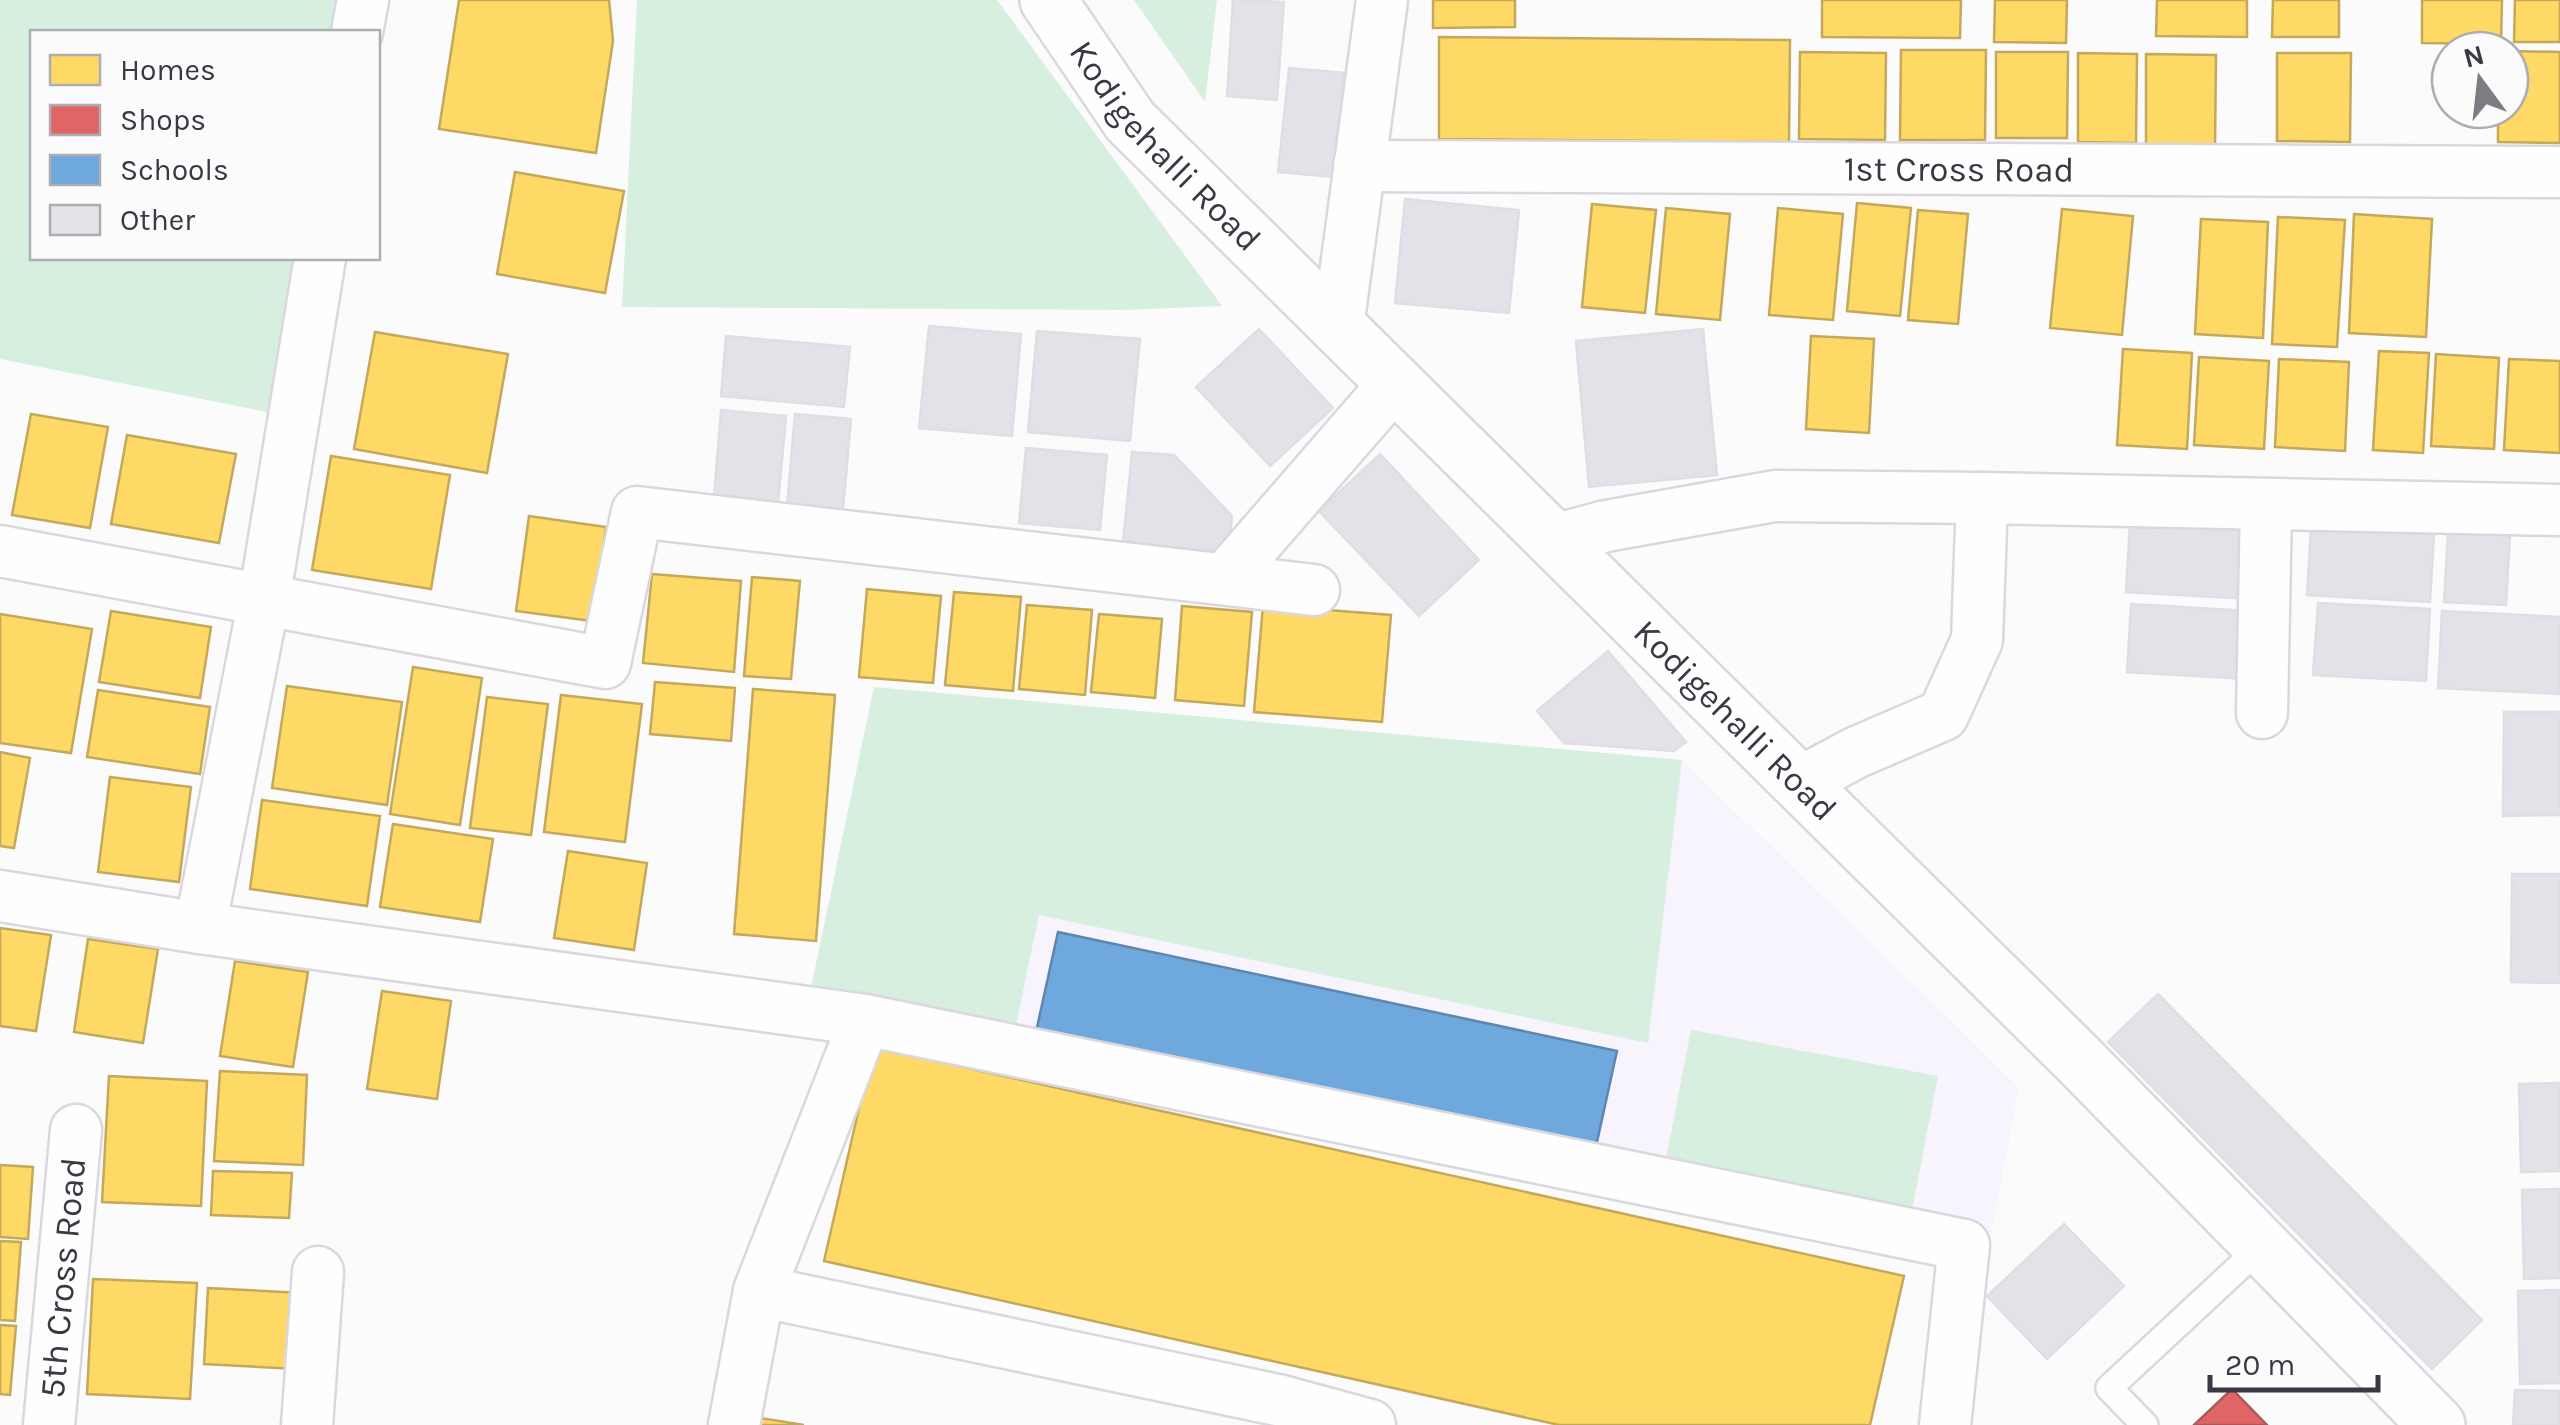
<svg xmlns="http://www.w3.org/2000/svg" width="2560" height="1425" font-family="Karla,sans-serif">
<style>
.built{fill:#f7f4fd}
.green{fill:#d7efde}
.homes{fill:#ffd966;stroke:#c4a85c;stroke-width:2.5}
.shops{fill:#e06666;stroke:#ae585c;stroke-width:2.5}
.schools{fill:#6fa8dc;stroke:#5f86ae;stroke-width:2.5}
.building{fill:#e4e2e9;stroke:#e0dee4;stroke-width:2.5}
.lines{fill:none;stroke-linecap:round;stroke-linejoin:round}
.service-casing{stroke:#dad8de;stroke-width:30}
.minor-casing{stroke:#dad8de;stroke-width:55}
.secondary-casing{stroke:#dad8de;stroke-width:60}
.service{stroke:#fefefe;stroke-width:25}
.minor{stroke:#fefefe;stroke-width:50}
.secondary{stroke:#fefefe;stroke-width:55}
.labels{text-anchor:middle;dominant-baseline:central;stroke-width:10;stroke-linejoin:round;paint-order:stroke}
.street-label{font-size:35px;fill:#3b3743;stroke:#fbfbfb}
</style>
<rect width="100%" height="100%" fill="#fbfbfb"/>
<path class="built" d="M874 687 1682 760 2019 1087 1990 1241 809 997Z"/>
<g class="green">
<path d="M0 0H339L334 32H32V258H297L272 413 0 359Z"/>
<path d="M637 0H997L1222 306 1123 310 622 307Z"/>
<path d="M1134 0H1217L1205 102Z"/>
<path d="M874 687 1682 760 1648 1043 1039 915 1013 1039 809 997Z"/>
<path d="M1691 1030 1938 1076 1912 1210 1665 1164Z"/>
</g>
<g class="homes">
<path d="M459 0H609L613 41 596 153 439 129Z"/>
<path d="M1433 0H1515V27L1433 28Z"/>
<path d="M1822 0H1961L1960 38 1822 37Z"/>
<path d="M1995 0H2067L2066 43 1994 42Z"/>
<path d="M2157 0H2247V37L2156 36Z"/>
<path d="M2273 0H2339V37H2272Z"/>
<path d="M2422 0H2502L2501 44 2422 43Z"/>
<path d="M2515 0H2560V42H2514Z"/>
<path d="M1439 37 1790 40 1789 142 1439 139Z"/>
<path d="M1901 50H1986L1985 140H1900Z"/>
<path d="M2510 51 2560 52V143L2498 142V110H2510Z"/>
<path d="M1800 52 1886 53 1885 140 1799 139Z"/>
<path d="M1996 52H2068L2067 138H1996Z"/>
<path d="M2078 53 2137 54 2136 143 2078 142Z"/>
<path d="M2277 53H2351L2350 142 2277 141Z"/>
<path d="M2146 54 2216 55 2215 148H2146Z"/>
<path d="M515 172 624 191 605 293 497 274Z"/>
<path d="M1857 203 1911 208 1900 316 1847 311Z"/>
<path d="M1592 204 1656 210 1645 313 1582 307Z"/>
<path d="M1666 208 1730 214 1720 320 1656 314Z"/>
<path d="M1778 208 1843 214 1833 320 1769 315Z"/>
<path d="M2062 209 2133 216 2122 335 2050 328Z"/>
<path d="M1918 210 1968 214 1958 324 1908 320Z"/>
<path d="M2354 214 2432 219 2426 337 2349 333Z"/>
<path d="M2278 217 2345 220 2337 347 2272 344Z"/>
<path d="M2201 219 2268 222 2263 338 2195 334Z"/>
<path d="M375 332 508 354 487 473 354 449Z"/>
<path d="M1811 336 1874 339 1869 433 1806 429Z"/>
<path d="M2123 349 2192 353 2187 449 2117 445Z"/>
<path d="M2379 351 2429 353 2423 453 2373 450Z"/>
<path d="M2436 354 2499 358 2494 449 2431 446Z"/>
<path d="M2199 357 2269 361 2264 449 2194 445Z"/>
<path d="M2279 359 2349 362 2345 451 2275 447Z"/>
<path d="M2509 359 2560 361V453L2504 450Z"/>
<path d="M31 414 108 427 90 528 12 515Z"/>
<path d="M127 435 236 454 219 543 111 524Z"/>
<path d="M331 456 450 475 431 589 312 570Z"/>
<path d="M529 516 606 527 592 621 516 611Z"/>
<path d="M652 574 741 581 734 672 643 663Z"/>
<path d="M752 577 800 581 791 679 744 676Z"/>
<path d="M867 589 941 596 933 683 859 677Z"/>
<path d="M954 592 1021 597 1013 691 945 685Z"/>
<path d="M1027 605 1092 610 1085 695 1019 689Z"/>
<path d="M1263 605 1391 615 1382 722 1254 712Z"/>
<path d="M1182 606 1252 612 1244 706 1175 700Z"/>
<path d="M111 611 211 627 200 698 99 682Z"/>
<path d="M0 614 92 629 71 753 0 743Z"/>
<path d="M1099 614 1162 619 1155 698 1091 692Z"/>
<path d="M413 667 482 678 460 825 390 814Z"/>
<path d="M655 682 735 688 731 741 650 734Z"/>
<path d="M287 686 402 702 387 805 272 788Z"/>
<path d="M753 689 835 695 816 941 734 934Z"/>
<path d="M98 690 210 707 200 774 87 757Z"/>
<path d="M561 695 642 704 625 842 544 832Z"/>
<path d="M487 697 548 704 531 835 470 828Z"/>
<path d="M0 752 30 758 14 848 0 846Z"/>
<path d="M110 777 191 787 179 882 98 872Z"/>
<path d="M262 800 380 816 367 906 250 889Z"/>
<path d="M393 824 493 839 480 922 380 907Z"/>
<path d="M568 851 647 863 634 950 554 938Z"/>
<path d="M0 928 51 935 36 1031 0 1026Z"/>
<path d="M88 939 158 949 143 1043 74 1032Z"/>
<path d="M235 961 308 972 293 1067 220 1056Z"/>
<path d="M382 991 451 1001 437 1099 367 1089Z"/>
<path d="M873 1047 1904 1276 1870 1425H1559L824 1261Z"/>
<path d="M220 1071 307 1075 303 1165 214 1161Z"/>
<path d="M109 1076 207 1081 201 1206 102 1202Z"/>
<path d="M0 1165 33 1167 28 1239 0 1237Z"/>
<path d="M213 1171 292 1173 289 1218 211 1215Z"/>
<path d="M0 1241 21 1242 15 1321 0 1320Z"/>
<path d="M93 1279 197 1283 190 1399 87 1394Z"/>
<path d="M208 1288 301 1293 297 1369 204 1364Z"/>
<path d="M0 1325 16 1326 10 1395 0 1394Z"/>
<path d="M755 1417 804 1425H753Z"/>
</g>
<path class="shops" d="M2232 1389 2267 1425H2194Z"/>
<path class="schools" d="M1058 932 1617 1051 1595 1151 1036 1032Z"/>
<g class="building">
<path d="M1233 0 1284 2 1277 100 1227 96Z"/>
<path d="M1289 68 1344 73 1334 177 1278 172Z"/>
<path d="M1405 199 1519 210 1509 313 1395 303Z"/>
<path d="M929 326 1021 334 1012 436 919 428Z"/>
<path d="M1259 329 1333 408 1270 466 1196 387Z"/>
<path d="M1703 329 1717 475 1589 487 1576 341Z"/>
<path d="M1037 331 1140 339 1130 441 1028 432Z"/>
<path d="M726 336 850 347 844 407 721 396Z"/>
<path d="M721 410 786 416 777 514 713 509Z"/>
<path d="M795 414 851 419 842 521 786 517Z"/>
<path d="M1026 448 1107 455 1100 530 1019 523Z"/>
<path d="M1132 452 1174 455 1232 516 1229 552 1123 543Z"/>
<path d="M1380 454 1479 560 1419 616 1319 511Z"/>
<path d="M2130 522 2254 528 2251 599 2126 592Z"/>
<path d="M2311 528 2434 534 2430 602 2307 595Z"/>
<path d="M2448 532 2510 535 2506 605 2444 602Z"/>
<path d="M2318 603 2430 609 2426 681 2313 675Z"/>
<path d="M2131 604 2249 611 2246 679 2127 672Z"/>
<path d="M2442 611 2560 617V694L2438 688Z"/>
<path d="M1608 651 1686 742 1674 751 1564 743 1537 711Z"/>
<path d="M2504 712H2560V815L2503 816Z"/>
<path d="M2512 874H2560V983L2511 982Z"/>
<path d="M2158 994 2482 1320 2432 1369 2108 1042Z"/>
<path d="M2560 1083V1171L2521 1172 2519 1084Z"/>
<path d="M2560 1189V1278L2524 1279 2522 1190Z"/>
<path d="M2064 1224 2124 1286 2047 1359 1987 1296Z"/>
<path d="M2560 1290V1383L2520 1384 2518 1291Z"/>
<path d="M2515 1390 2560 1391V1425H2513Z"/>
</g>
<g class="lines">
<defs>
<path id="service" d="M2145 1425 2109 1388 2262 1246"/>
<g id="minor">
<path d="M357 32 363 0"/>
<path id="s1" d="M1359 166 2560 172"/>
<path d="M1338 327 1382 0"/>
<path d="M1554 540 1606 526 1775 496 1982 498"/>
<path d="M0 551 605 663 637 512 1314 590"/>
<path d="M1225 579 1395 383"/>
<path d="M2262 713 2266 504"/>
<path d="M1799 783 1855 753 1943 715 1977 640 1982 498 2560 510"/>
<path d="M0 896 200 928 865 1020"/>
<path d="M200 928 264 600 320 258"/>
<path d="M759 1291 1282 1401 1370 1425"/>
<path id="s2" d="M49 1425 76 1130"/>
<path d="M307 1425 318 1272"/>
<path d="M734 1425 759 1291 865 1020 1964 1245 1945 1425"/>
</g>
<g id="secondary">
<path id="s3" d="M1048 0 1130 121 2078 1059 2437 1425"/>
</g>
</defs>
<use href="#service" class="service-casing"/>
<use href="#minor" class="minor-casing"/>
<use href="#secondary" class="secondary-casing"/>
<use href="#service" class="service"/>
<use href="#minor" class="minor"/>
<use href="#secondary" class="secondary"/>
</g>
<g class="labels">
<g class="street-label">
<text stroke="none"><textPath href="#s3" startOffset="188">Kodigehalli Road</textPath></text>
<text stroke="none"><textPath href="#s1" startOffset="600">1st Cross Road</textPath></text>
<text stroke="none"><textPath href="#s3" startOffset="998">Kodigehalli Road</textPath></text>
<text stroke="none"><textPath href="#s2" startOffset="148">5th Cross Road</textPath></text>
</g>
</g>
<rect x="30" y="30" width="350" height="230" fill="#fbfbfb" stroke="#aeadb1" stroke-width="2.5"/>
<rect x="50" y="55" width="50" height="30" fill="#ffd966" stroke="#aeadb1" stroke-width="2.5"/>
<text x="120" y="80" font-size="30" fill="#3b3743">Homes</text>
<rect x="50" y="105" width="50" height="30" fill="#e06666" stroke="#aeadb1" stroke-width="2.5"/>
<text x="120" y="130" font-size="30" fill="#3b3743">Shops</text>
<rect x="50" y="155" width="50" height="30" fill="#6fa8dc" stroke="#aeadb1" stroke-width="2.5"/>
<text x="120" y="180" font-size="30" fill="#3b3743">Schools</text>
<rect x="50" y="205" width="50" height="30" fill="#e4e2e9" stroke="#aeadb1" stroke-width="2.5"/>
<text x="120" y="230" font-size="30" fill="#3b3743">Other</text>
<g transform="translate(2480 80) rotate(345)"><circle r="48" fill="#fbfbfb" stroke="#aeadb1" stroke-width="2.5"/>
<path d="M0-8L18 38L0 25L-18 38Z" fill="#7e7c83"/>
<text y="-15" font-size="28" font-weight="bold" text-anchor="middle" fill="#3b3743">N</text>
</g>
<path d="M2210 1375v15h168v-15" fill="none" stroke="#3b3743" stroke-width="5"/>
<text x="2225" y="1375" font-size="30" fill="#3b3743" stroke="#fbfbfb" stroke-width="8" paint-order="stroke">20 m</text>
</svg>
